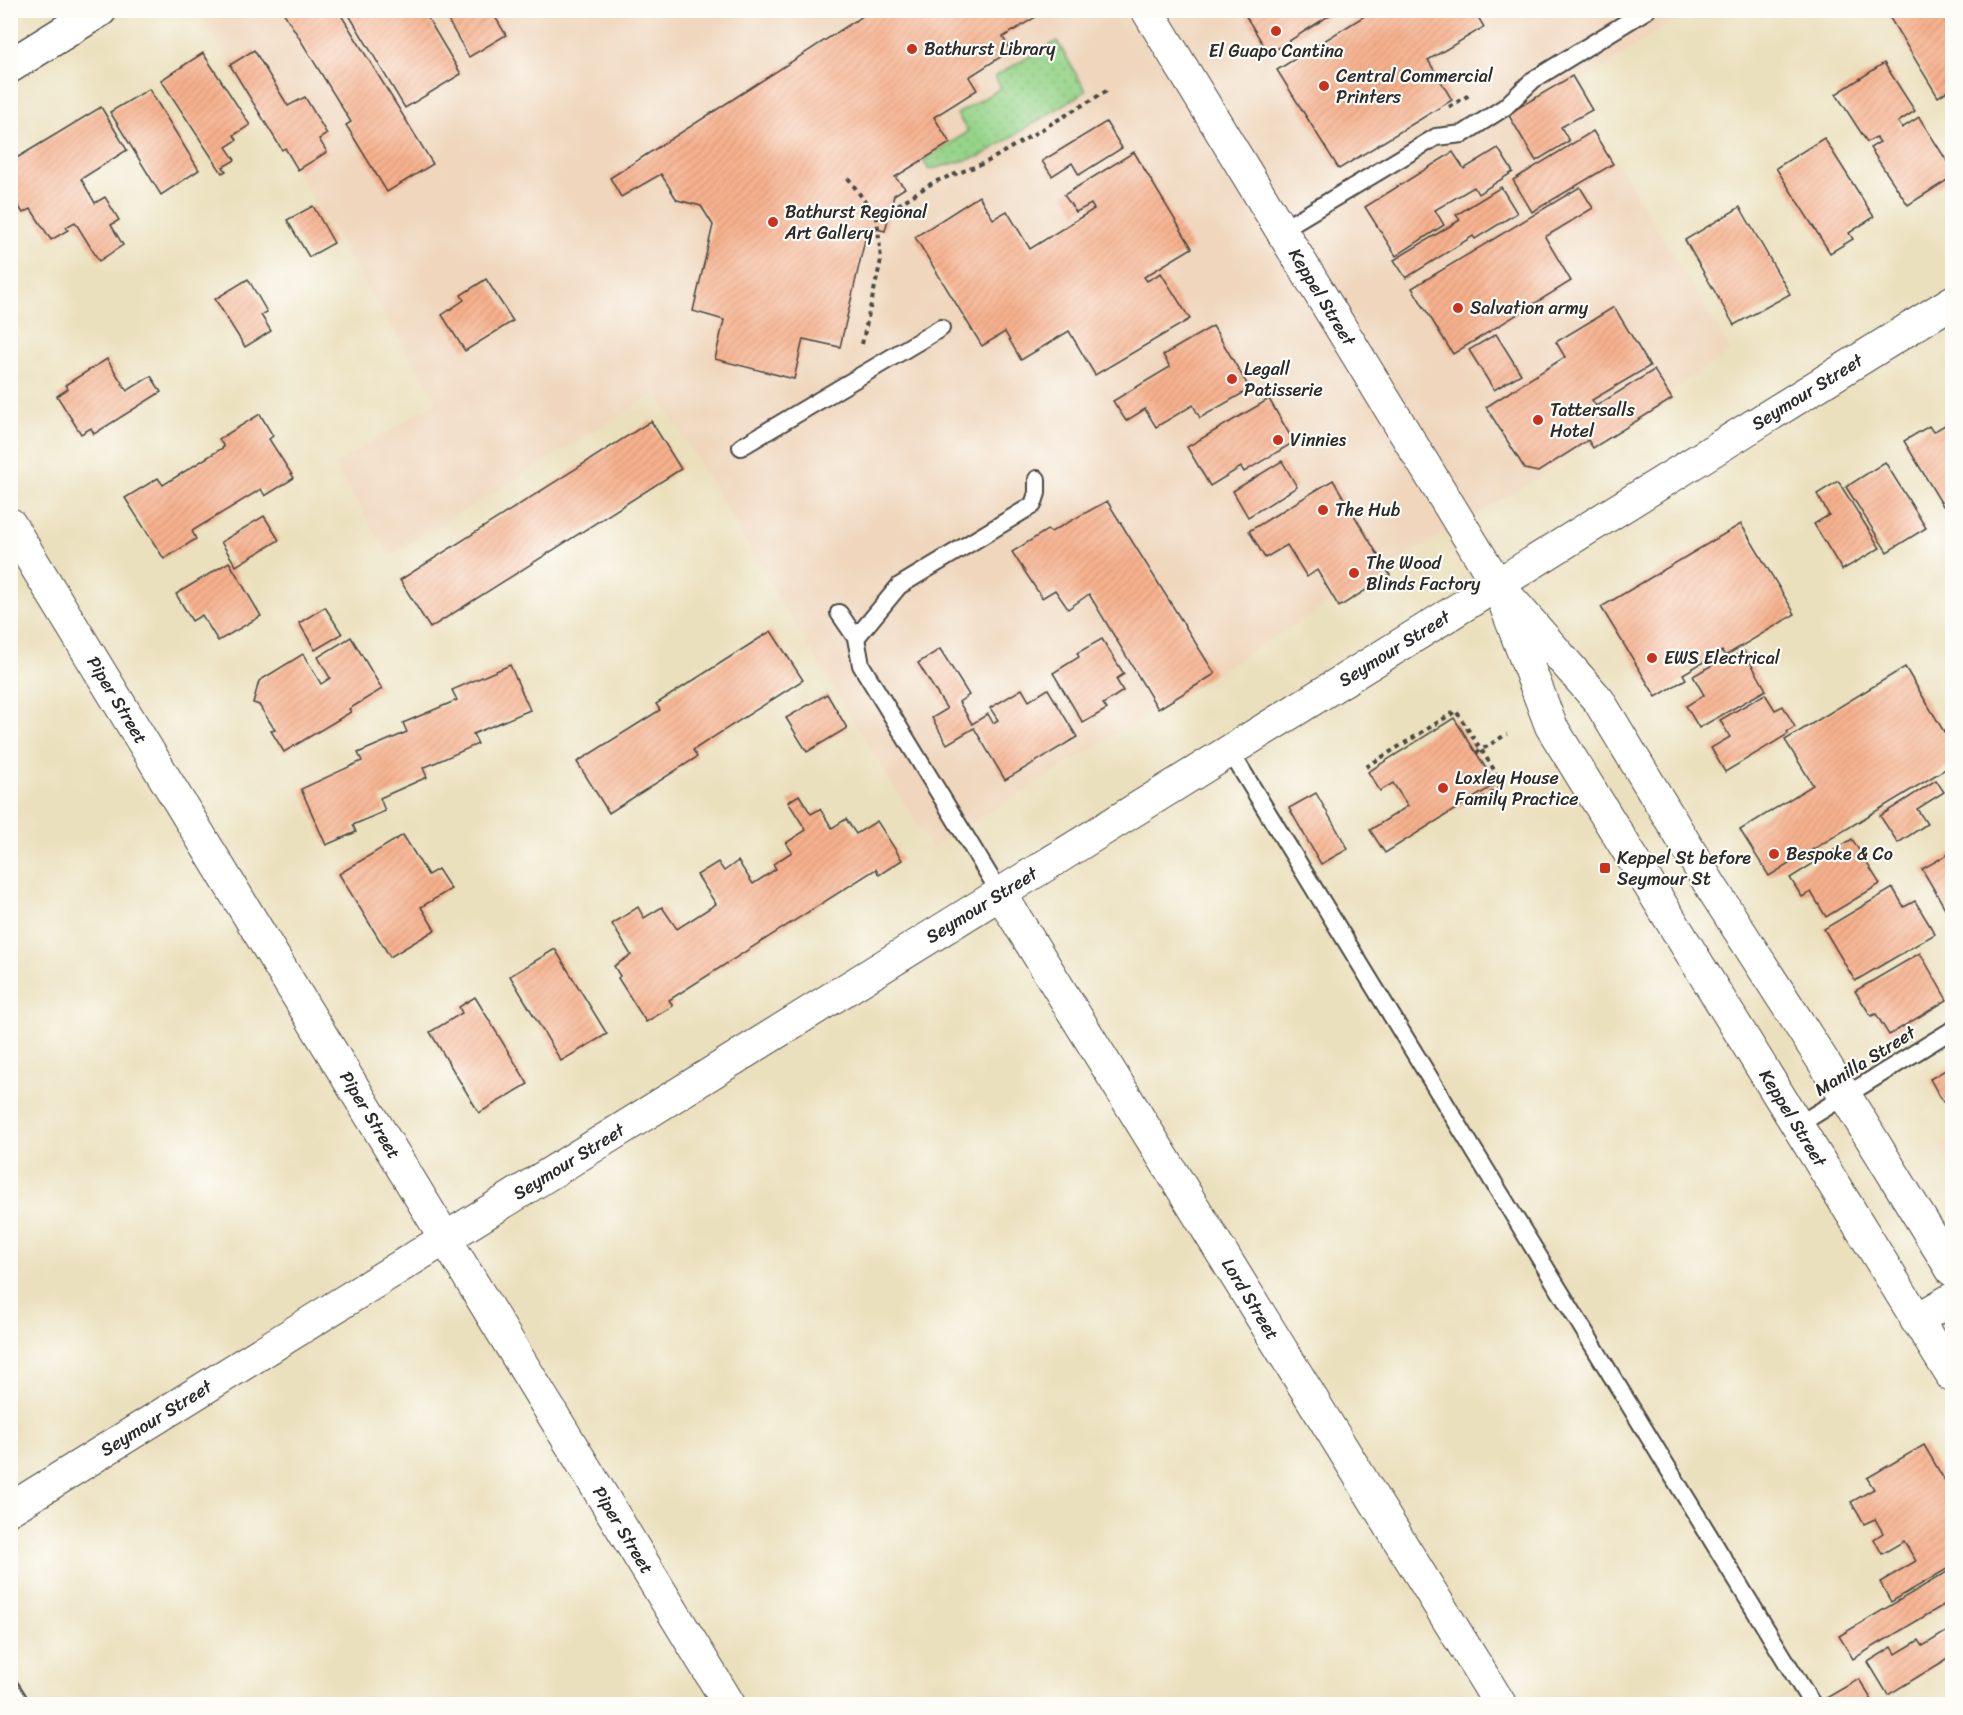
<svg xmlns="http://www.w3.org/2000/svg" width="1963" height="1715" font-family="Sriracha,sans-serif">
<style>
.built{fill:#efd6bc}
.grass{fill:url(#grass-dots);stroke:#60805a;stroke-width:1.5}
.building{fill:url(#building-hatch)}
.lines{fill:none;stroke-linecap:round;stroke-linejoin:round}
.lane-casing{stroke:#484641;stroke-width:20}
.street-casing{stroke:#484641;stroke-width:34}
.primary-casing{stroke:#484641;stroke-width:36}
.path{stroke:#484641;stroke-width:4;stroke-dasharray:4.5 4.5;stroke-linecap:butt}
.lane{stroke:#fff;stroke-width:16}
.street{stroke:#fff;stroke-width:32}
.primary{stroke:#fff;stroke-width:33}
.poi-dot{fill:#c8321e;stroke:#fdfcf7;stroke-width:2}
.labels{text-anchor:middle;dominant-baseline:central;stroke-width:4.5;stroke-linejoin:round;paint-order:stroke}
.poi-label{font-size:18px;fill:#2b2b2b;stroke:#fdfcf7;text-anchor:start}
.street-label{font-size:18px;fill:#2b2b2b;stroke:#fdfcf7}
</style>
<defs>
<pattern id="grass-dots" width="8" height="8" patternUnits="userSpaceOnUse" patternTransform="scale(1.5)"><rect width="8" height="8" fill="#95d489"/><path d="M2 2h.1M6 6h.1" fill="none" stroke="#81b676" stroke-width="1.8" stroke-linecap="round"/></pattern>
<pattern id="building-hatch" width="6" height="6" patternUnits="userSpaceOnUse" patternTransform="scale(1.5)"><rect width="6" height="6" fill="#f7b18d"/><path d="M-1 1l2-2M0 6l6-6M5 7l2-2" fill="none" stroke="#d4987a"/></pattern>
</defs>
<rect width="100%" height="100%" fill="#fdfcf7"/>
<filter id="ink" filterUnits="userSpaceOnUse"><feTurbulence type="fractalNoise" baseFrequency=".0167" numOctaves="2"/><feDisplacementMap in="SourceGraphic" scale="12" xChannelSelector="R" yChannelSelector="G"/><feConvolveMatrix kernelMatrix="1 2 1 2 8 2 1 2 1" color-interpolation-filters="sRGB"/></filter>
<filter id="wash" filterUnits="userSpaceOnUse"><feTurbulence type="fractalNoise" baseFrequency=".008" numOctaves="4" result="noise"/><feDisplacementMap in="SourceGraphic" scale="24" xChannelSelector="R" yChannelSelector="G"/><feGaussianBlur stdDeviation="1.35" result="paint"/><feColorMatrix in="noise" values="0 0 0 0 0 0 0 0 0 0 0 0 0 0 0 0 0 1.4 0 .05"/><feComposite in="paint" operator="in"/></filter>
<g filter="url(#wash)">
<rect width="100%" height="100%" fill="#ebe0bd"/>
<g class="built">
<path d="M198 11H1689L1572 88 1731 351 1545 474 1387 568 932 848 830 683 657 393 389 556 334 465 437 401Z"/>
<path d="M1952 1139V1173L1938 1147Z"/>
</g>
<path class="grass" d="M1057 41 1086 91 981 156 929 170 923 160 968 132 957 114 1001 88 995 76Z"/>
<g id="blocks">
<g class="building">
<path d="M282 10H338L433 164 387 192 346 125 351 122Z"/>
<path d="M346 10H423L461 74 405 108Z"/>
<path d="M442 10H491L506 35 469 57Z"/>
<path d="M872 10H1047L1003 37 1010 51 969 77 977 90 934 117 950 143 895 177 905 188 894 195 885 231 868 227 840 347 803 339 794 379 715 359 724 320 693 311 713 225 701 206 677 200 661 174 621 197 610 178Z"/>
<path d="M1242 10H1338L1269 54Z"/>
<path d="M1374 10H1474L1484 27 1428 60 1452 100 1339 169 1277 70Z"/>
<path d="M1885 10H1952V88L1938 97Z"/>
<path d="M254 50 288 106 305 97 327 134 319 139 327 152 298 170 285 148 282 150 230 65Z"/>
<path d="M203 53 250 125 234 135 237 140 226 147 235 160 223 167 226 171 222 173 161 80Z"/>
<path d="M1884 63 1915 111 1898 122 1902 128 1919 117 1952 169V177L1908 205 1870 148 1880 142 1876 137 1867 142 1836 94Z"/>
<path d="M1572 76 1592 110 1561 127 1569 141 1536 161 1508 114Z"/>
<path d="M149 89 199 170 161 195 110 112Z"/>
<path d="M101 107 127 150 81 179 95 203 105 197 119 220 111 225 123 245 99 261 75 222 66 227 68 230 51 240 31 209 23 213 10 193V162Z"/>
<path d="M1106 122 1122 148 1079 175 1072 163 1052 176 1042 161Z"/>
<path d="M1593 131 1613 164 1532 212 1513 180Z"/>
<path d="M1824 138 1874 217 1849 233 1853 239 1830 253 1776 168Z"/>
<path d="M1498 148 1513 172 1478 194 1474 187 1435 210 1444 225 1396 256 1365 207 1453 152 1464 169Z"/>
<path d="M1134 152 1192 248 1144 277 1147 281 1161 273 1190 319 1095 375 1069 331 1021 360 1005 332 982 346 915 237 979 196 993 219 1007 211 1030 249 1094 209 1091 204 1076 212 1064 195Z"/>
<path d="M1501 187 1517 213 1475 239 1473 236 1406 278 1394 260 1460 220 1456 215Z"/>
<path d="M1580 187 1593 208 1545 237 1571 281 1453 354 1412 288Z"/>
<path d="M313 206 334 243 309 257 287 220Z"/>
<path d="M1740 207 1790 294 1734 325 1685 240Z"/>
<path d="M248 279 267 312 261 315 271 331 245 347 215 299Z"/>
<path d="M486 279 513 321 465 351 442 315 464 300 461 295Z"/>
<path d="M1614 307 1650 366 1592 400 1596 406 1654 370 1672 399 1593 448 1588 440 1538 472 1525 469 1486 407 1565 357 1556 342Z"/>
<path d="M1213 326 1250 389 1200 418 1193 405 1156 427 1145 409 1126 421 1113 401 1170 367 1163 355Z"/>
<path d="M1496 334 1521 374 1494 390 1469 350Z"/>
<path d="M107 359 127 391 151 376 161 392 94 434 91 428 81 434 57 396 68 389 65 385Z"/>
<path d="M1269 399 1294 442 1244 472 1241 467 1210 486 1187 447Z"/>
<path d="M260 414 273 436 269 439 294 478 265 496 261 489 192 531 196 539 164 559 125 498 158 478 163 485 224 447 219 439Z"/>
<path d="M651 421 681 469 430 628 400 580Z"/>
<path d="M1952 421V508L1949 502 1943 506 1904 441 1929 426 1933 432Z"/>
<path d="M1282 461 1297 487 1248 517 1233 491Z"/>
<path d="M1885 462 1926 528 1887 552 1846 487Z"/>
<path d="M1333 480 1390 575 1339 607 1317 570 1307 577 1287 545 1265 558 1249 531Z"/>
<path d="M1838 481 1880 548 1842 570 1814 524 1829 515 1817 494Z"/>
<path d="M1107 501 1215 674 1158 709 1089 594 1068 609 1055 590 1042 598 1012 552 1047 530 1051 532Z"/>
<path d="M264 516 279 540 236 566 221 542Z"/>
<path d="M1741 524 1795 614 1725 656 1722 651 1683 674 1686 679 1656 697 1601 607Z"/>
<path d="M229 562 261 616 218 641 202 615 192 621 176 594Z"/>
<path d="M325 607 342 634 315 650 299 623Z"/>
<path d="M771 631 803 680 693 750 697 757 609 813 577 762 660 710 656 704Z"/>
<path d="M351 637 382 689 349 709 351 712 284 752 271 731 275 730 259 705 253 703 259 681 303 654 321 684 330 678 318 657Z"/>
<path d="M1102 639 1124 674 1116 679 1123 691 1103 704 1107 709 1083 723 1053 673 1079 657 1077 653Z"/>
<path d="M940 649 969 695 959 702 972 724 988 714 993 723 998 720 990 708 1022 689 1029 701 1048 689 1077 737 1005 780 974 728 947 744 932 718 947 709 918 663Z"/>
<path d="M1744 651 1766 690 1699 728 1686 706 1704 695 1693 676 1721 660 1722 663Z"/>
<path d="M510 665 530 710 473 734 478 744 423 768 427 777 380 798 385 811 353 825 356 832 326 845 301 789 362 761 358 753 407 732 403 723 457 700 452 690Z"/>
<path d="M1905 667 1952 745V765L1769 876 1740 830 1813 785 1785 740Z"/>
<path d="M827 694 847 728 807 752 786 718Z"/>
<path d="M1765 694 1775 710 1783 706 1795 727 1787 732 1788 734 1725 772 1711 748 1730 737 1720 720Z"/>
<path d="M1454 718 1496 784 1385 853 1370 830 1408 806 1393 783 1380 791 1368 772Z"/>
<path d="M1936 780 1944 792 1917 809 1927 824 1898 843 1880 816Z"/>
<path d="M1316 793 1348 849 1321 864 1289 808Z"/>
<path d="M799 795 811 814 820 809 832 828 846 819 856 834 877 821 902 860 879 875 876 869 669 1000 673 1006 646 1022 618 978 620 976 614 966 631 955 612 924 638 907 644 918 662 907 677 929 716 904 697 875 718 862 724 871 738 861 753 884 776 869 773 864 792 852 786 843 806 830 788 802Z"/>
<path d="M403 835 428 875 438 869 451 889 421 907 435 930 390 957 339 874Z"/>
<path d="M1852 839 1880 884 1826 917 1811 892 1802 897 1790 878Z"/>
<path d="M1952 852V906L1946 910 1922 869Z"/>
<path d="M1893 888 1904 907 1915 901 1935 934 1855 981 1824 929Z"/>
<path d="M555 949 607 1034 561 1061 510 976Z"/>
<path d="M1920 953 1947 1000 1889 1035 1876 1014 1871 1016 1855 991Z"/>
<path d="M475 997 528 1084 479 1113 430 1032 462 1013 459 1007Z"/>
<path d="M1952 1066V1114L1945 1101 1943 1102 1930 1079Z"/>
<path d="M1924 1445 1952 1493V1566L1891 1602 1880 1582 1916 1561 1904 1541 1882 1554 1874 1539 1883 1533 1875 1519 1864 1524 1851 1502 1874 1489 1867 1478Z"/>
<path d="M1952 1569V1600L1853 1659 1839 1636Z"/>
<path d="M1952 1628V1656L1888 1695 1868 1662 1892 1647 1896 1654 1919 1640 1923 1646Z"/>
<path d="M1859 1679 1873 1702 1869 1704H1816Z"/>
</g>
</g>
</g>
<g filter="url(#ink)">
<use href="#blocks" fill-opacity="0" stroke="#484641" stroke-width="1.5"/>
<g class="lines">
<defs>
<g id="lane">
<path d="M1281 230 1436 137 1463 134 1505 107 1533 80 1647 10"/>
<path d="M741 447 941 328"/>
<path d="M839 613 856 638 861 665 1000 893"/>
<path d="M856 638 899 586 1033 505 1037 493V479"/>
<path d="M1230 751 1812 1704"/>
<path d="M1798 1125 1952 1030"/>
<path d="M10 1687 21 1704"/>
</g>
<g id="street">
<path id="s1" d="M1147 10 1497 584 1599 701 1712 888 1846 1097 1952 1270"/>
<path id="s2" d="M10 524 729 1704"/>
<path id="s3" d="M1505 604 1551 726 1952 1376"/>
<path id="s4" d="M1000 893 1500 1704"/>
<path d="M1916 1320 1952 1299"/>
<path id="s5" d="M10 1509 1952 302"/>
</g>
<path id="primary" d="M10 66 100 10"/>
</defs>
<use href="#lane" class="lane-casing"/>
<use href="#street" class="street-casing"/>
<use href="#primary" class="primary-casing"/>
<g class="path">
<path d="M1449 107 1469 95"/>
<path d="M848 178 877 218"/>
<path d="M862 344 881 260 877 218 934 182 985 163 1110 89"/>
<path d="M1476 753 1507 734"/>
<path d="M1366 767 1456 711 1504 785 1481 800"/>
</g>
<use href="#lane" class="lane"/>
<use href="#street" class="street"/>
<use href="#primary" class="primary"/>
</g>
</g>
<g class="poi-dot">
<circle cx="1276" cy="31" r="6"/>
<circle cx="912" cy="49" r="6"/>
<circle cx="1324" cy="86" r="6"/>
<circle cx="773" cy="222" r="6"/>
<circle cx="1458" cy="308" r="6"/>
<circle cx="1232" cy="379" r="6"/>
<circle cx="1538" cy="420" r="6"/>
<circle cx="1278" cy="440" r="6"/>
<circle cx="1323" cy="510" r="6"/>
<circle cx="1354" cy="573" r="6"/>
<circle cx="1652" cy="658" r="6"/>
<circle cx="1443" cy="788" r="6"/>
<circle cx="1774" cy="854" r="6"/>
<rect x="1599" y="862" width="12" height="12" rx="3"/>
</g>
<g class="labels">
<g class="poi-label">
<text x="924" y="49">Bathurst Library</text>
<text x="1276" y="51" text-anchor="middle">El Guapo Cantina</text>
<text x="1336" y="76">Central Commercial<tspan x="1336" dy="21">Printers</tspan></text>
<text x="785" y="212">Bathurst Regional<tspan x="785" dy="21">Art Gallery</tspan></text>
<text x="1470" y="308">Salvation army</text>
<text x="1244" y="369">Legall<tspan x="1244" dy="21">Patisserie</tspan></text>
<text x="1550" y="410">Tattersalls<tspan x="1550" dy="21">Hotel</tspan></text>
<text x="1290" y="440">Vinnies</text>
<text x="1335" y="510">The Hub</text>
<text x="1366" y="563">The Wood<tspan x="1366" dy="21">Blinds Factory</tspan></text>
<text x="1664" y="658">EWS Electrical</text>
<text x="1455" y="778">Loxley House<tspan x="1455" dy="21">Family Practice</tspan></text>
<text x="1786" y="854">Bespoke &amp; Co</text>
<text x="1617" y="858">Keppel St before<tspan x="1617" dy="21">Seymour St</tspan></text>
</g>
<g class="street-label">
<text stroke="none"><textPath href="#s1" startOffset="336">Keppel Street</textPath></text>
<text stroke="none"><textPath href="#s5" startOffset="2116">Seymour Street</textPath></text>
<text stroke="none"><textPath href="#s5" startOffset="1630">Seymour Street</textPath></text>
<text stroke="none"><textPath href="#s2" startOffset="206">Piper Street</textPath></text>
<text stroke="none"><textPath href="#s5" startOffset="1144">Seymour Street</textPath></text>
<text transform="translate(1865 1061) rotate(-32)">Manilla Street</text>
<text stroke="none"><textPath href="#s2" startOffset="692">Piper Street</textPath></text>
<text stroke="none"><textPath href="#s3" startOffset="591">Keppel Street</textPath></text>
<text stroke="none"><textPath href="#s5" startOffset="658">Seymour Street</textPath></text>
<text stroke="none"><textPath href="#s4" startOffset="477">Lord Street</textPath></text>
<text stroke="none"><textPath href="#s5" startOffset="172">Seymour Street</textPath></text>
<text stroke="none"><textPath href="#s2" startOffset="1178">Piper Street</textPath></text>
</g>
</g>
<rect width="1963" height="1715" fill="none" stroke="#fdfcf7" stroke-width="36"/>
</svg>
